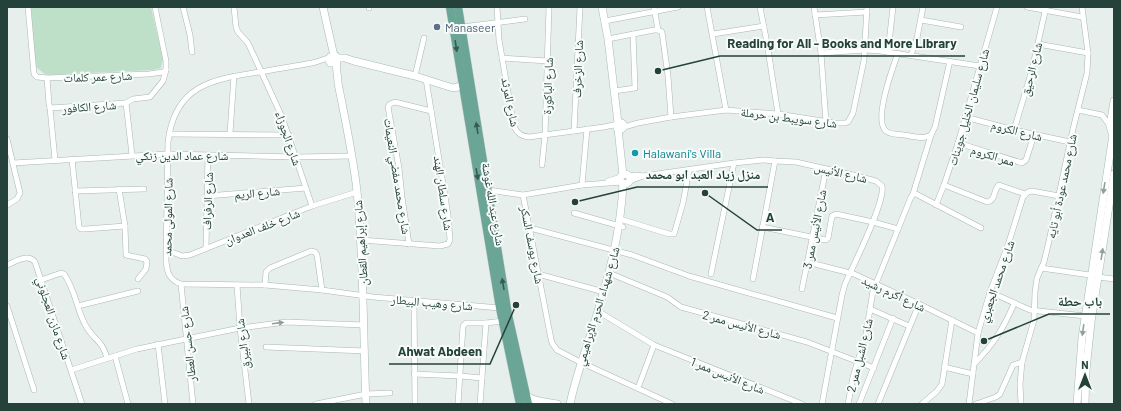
<svg xmlns="http://www.w3.org/2000/svg" width="1121" height="411" font-family="Barlow,'Noto Naskh Arabic',sans-serif">
<style>
.green{fill:#bfe0c8}
.lines{fill:none;stroke-linecap:round;stroke-linejoin:round}
.street-casing{stroke:#a8b8b2;stroke-width:6}
.secondary-casing{stroke:#a4bbb3;stroke-width:8}
.primary-casing{stroke:#c2cac8;stroke-width:9}
.street{stroke:#fff;stroke-width:5}
.secondary{stroke:#fff;stroke-width:7}
.primary{stroke:#6aa596;stroke-width:8}
.oneway{fill:#365b51}
.oneway2{fill:#92a09c}
.service-dot{fill:#5c6f8a;stroke:#f7fbf9;stroke-width:1.5}
.culture-dot{fill:#0f9aa8;stroke:#f7fbf9;stroke-width:1.5}
.labels{text-anchor:middle;dominant-baseline:central;stroke-width:4;stroke-linejoin:round;paint-order:stroke}
.service-label{font-size:12px;fill:#4e5e75;stroke:#f7fbf9;text-anchor:start}
.street-label{font-size:12px;fill:#24423a;stroke:#f7fbf9}
.culture-label{font-size:12px;fill:#0d838f;stroke:#f7fbf9;text-anchor:start}
.leader{fill:none;stroke:#24423a;stroke-width:1.5}
.callout-dot{fill:#24423a;stroke:#f7fbf9;stroke-width:1.5}
.callout-label{font-size:13px;text-anchor:middle;font-weight:bold;fill:#24423a;stroke:#f7fbf9;stroke-width:4;stroke-linejoin:round;paint-order:stroke}
</style>
<rect width="100%" height="100%" fill="#e6efeb"/>
<path class="green" d="M31 7H151L163 59 161 68 153 70 46 75 35 66Z"/>
<g class="lines">
<defs>
<g id="street">
<path d="M28 7 34 74 37 77 47 78 149 74 163 72 166 70V61L155 7"/>
<path d="M183 7 190 35 192 52"/>
<path d="M234 7 236 27 238 32 248 43 282 117 312 206"/>
<path d="M369 7V8"/>
<path d="M497 7 499 40 514 127C518 134 521 136 529 137L604 127 618 124"/>
<path d="M654 7 658 30"/>
<path d="M707 7 726 110"/>
<path d="M760 7 767 43 778 114"/>
<path d="M814 7 821 53 826 122"/>
<path d="M1027 7 1082 17"/>
<path d="M815 15 867 12"/>
<path d="M921 20 961 27"/>
<path d="M605 21 678 7"/>
<path d="M462 27 525 19"/>
<path d="M713 34 764 26"/>
<path d="M608 39 654 30H658L662 32 668 76 671 117"/>
<path d="M1038 44 1088 53"/>
<path d="M888 52 893 7"/>
<path d="M821 53 866 50 880 51 980 66"/>
<path d="M898 53C893 67 873 120 886 131 890 135 898 134 904 135 912 136 924 140 931 135"/>
<path d="M911 55 917 38 923 7"/>
<path d="M329 58C323 59 318 62 312 63 297 66 281 68 266 71 216 79 175 82 168 142L166 261C167 272 169 280 181 284L265 285 322 290 373 297 500 308"/>
<path d="M502 58 548 61"/>
<path d="M415 76 424 38"/>
<path d="M47 78 49 104 50 108"/>
<path d="M614 91 635 88 633 34"/>
<path d="M126 103 133 99 150 97 163 81 166 70"/>
<path d="M1078 110 1102 115 1110 126"/>
<path d="M965 117 1014 130 1070 142"/>
<path d="M624 127 638 123 671 117 726 110 778 114 835 123H845L848 122 853 113 864 60 867 7"/>
<path d="M1014 130 1032 70 1046 7"/>
<path d="M574 131 580 7"/>
<path d="M230 133 234 76"/>
<path d="M169 134 289 135"/>
<path d="M7 139 20 193 17 199 7 205"/>
<path d="M958 143 1022 163 1026 160 1034 135"/>
<path d="M72 159 79 227 81 229H85L125 226"/>
<path d="M55 160 50 108 126 103 132 155"/>
<path d="M13 163 168 154 296 157 352 156"/>
<path d="M542 165 545 135 549 7"/>
<path d="M629 176 637 175 643 176 734 163 763 160 775 161 796 162 853 175 876 181 882 186C886 201 853 266 845 284L842 295 822 404"/>
<path d="M608 181 621 177"/>
<path d="M630 181 643 176"/>
<path d="M582 185 587 129"/>
<path d="M944 185 987 202C996 201 993 190 999 185L1025 194"/>
<path d="M119 189 125 226 126 255 145 259 147 262 146 269 138 279"/>
<path d="M488 190 523 195 582 185 622 182"/>
<path d="M75 191 144 189"/>
<path d="M913 194H916L981 228"/>
<path d="M523 195 551 339 552 343 557 350 580 362 672 404"/>
<path d="M207 196 306 188"/>
<path d="M936 205 944 185 958 143 997 7"/>
<path d="M574 213 623 227"/>
<path d="M620 219 669 234H674L683 203 689 170"/>
<path d="M762 227 826 240 828 238 832 216 836 214 873 222 898 229"/>
<path d="M530 228 632 255 689 276 837 318"/>
<path d="M361 240 440 246 448 244 450 240 448 215 426 79"/>
<path d="M409 244 402 197 399 168 388 107 390 104 395 102 431 111"/>
<path d="M206 248 208 155"/>
<path d="M167 250 182 256 190 255 312 206 357 192"/>
<path d="M807 262 854 274 919 304 978 333"/>
<path d="M7 265C15 262 28 253 35 262L82 404"/>
<path d="M1041 268 1090 275"/>
<path d="M609 273 667 297 681 307 807 342 874 368"/>
<path d="M538 274 604 292"/>
<path d="M711 274 734 163"/>
<path d="M1098 277 1114 279"/>
<path d="M753 279 775 161"/>
<path d="M41 280 61 273 64 274C76 290 77 313 87 328 96 342 102 340 107 358"/>
<path d="M181 284 193 404"/>
<path d="M237 285 240 328 249 404"/>
<path d="M265 285 266 272 270 268 311 251 315 252 317 255 322 290"/>
<path d="M802 289 826 169"/>
<path d="M990 292 1030 310 1085 316"/>
<path d="M414 300 415 404"/>
<path d="M7 306 34 390"/>
<path d="M78 306 138 291"/>
<path d="M870 309 909 326"/>
<path d="M601 313 654 345 802 404"/>
<path d="M486 323 503 321"/>
<path d="M158 344 165 404"/>
<path d="M266 347 365 351"/>
<path d="M115 356 128 404"/>
<path d="M974 364C994 344 1003 329 1014 304"/>
<path d="M944 367 973 374"/>
<path d="M71 370 137 349 240 328 286 322 364 325"/>
<path d="M414 374 460 376 482 378"/>
<path d="M638 388 654 345"/>
<path d="M316 404 366 394 390 393"/>
<path d="M458 404 463 326 466 323H486L480 404"/>
<path d="M848 404 853 377 866 334 873 291 911 197 913 194 931 135 935 127 950 61"/>
<path d="M859 404 893 318"/>
<path d="M878 404 919 304"/>
<path d="M922 404 937 391 942 384 952 320"/>
<path d="M969 404 978 333 990 292 1008 245 1023 197 1028 192 1032 191 1059 196"/>
<path d="M976 404 996 397 1000 394 1013 365 1022 362"/>
<path d="M1021 404 1020 384 1022 362 1034 320 1035 292 1037 278 1044 262 1049 241 1073 129 1087 73 1088 53 1082 7"/>
</g>
<g id="secondary">
<path d="M323 7 334 56"/>
<path d="M602 7 608 39 618 123"/>
<path d="M337 58H345L354 61 415 76 453 88 458 87 462 84"/>
<path d="M336 63H330L329 60 330 57 336 56 337 60C335 66 338 75 338 83 345 119 353 155 357 191 364 262 363 333 366 404"/>
<circle cx="620" cy="126" r="3.5"/>
<path d="M618 129 623 175"/>
<path d="M1112 133 1110 126 1114 101"/>
<circle cx="625" cy="179" r="5"/>
<path d="M526 395C533 402 547 402 557 404"/>
<path d="M570 404C576 375 586 350 595 321 609 276 621 231 623 183"/>
<path d="M1077 404 1082 338 1114 128"/>
<path d="M1085 404 1086 370 1091 322 1114 174"/>
</g>
<g id="primary">
<path d="M450 7 500 308 520 404"/>
<path d="M458 7 508 315 528 404"/>
</g>
</defs>
<use href="#street" class="street-casing"/>
<use href="#secondary" class="secondary-casing"/>
<use href="#primary" class="primary-casing"/>
<use href="#street" class="street"/>
<use href="#secondary" class="secondary"/>
<use href="#primary" class="primary"/>
</g>
<defs><path id="oneway-solid" d="M-6-.8H1V-3.2L6.5 0L1 3.2V.8H-6Z"/></defs>
<g class="oneway">
<use href="#oneway-solid" transform="translate(456 46) rotate(81)"/>
<use href="#oneway-solid" transform="translate(477 128) rotate(-99)"/>
<use href="#oneway-solid" transform="translate(477 174) rotate(81)"/>
<use href="#oneway-solid" transform="translate(503 284) rotate(-100)"/>
</g>
<g class="oneway2">
<use href="#oneway-solid" transform="translate(1104 188) rotate(99)"/>
<use href="#oneway-solid" transform="translate(1102 254) rotate(-81)"/>
<use href="#oneway-solid" transform="translate(278 323) rotate(-7)"/>
<use href="#oneway-solid" transform="translate(1083 330) rotate(98)"/>
</g>
<circle class="service-dot" cx="437" cy="27" r="4"/>
<circle class="culture-dot" cx="635" cy="153" r="4"/>
<g class="labels">
<g class="service-label">
<text x="445" y="27">Manaseer</text>
</g>
<g class="street-label">
<text transform="translate(577 69) rotate(-88)">شارع الزخرف</text>
<text transform="translate(1031 69) rotate(-76)">شارع الرحيق</text>
<text transform="translate(98 76) rotate(-2)">شارع عمر كلمات</text>
<text transform="translate(547 86) rotate(-88)">شارع الباكورة</text>
<text transform="translate(511 102) rotate(79)">شارع المرثد</text>
<text transform="translate(89 106) rotate(-4)">شارع الكافور</text>
<text transform="translate(968 107) rotate(-74)">شارع سليمان الخليل جوينات</text>
<text transform="translate(789 117) rotate(7)">شارع سويبط بن حرملة</text>
<text transform="translate(1017 130) rotate(14)">شارع الكروم</text>
<text transform="translate(289 138) rotate(71)">شارع الجوزاء</text>
<text x="182" y="155">شارع عماد الدين زنكي</text>
<text transform="translate(993 155) rotate(17)">ممر الكروم</text>
<text transform="translate(841 172) rotate(13)">شارع الأنيس</text>
<text transform="translate(398 176) rotate(81)">شارع محمد مفضي النعيمات</text>
<text transform="translate(1061 186) rotate(-78)">شارع محمد عودة أبو تايه</text>
<text transform="translate(257 192) rotate(-5)">شارع الريم</text>
<text transform="translate(444 193) rotate(82)">شارع سلطان الهند</text>
<text transform="translate(207 201) rotate(-88)">شارع الرفراف</text>
<text transform="translate(494 204) rotate(80)">شارع عبد الله غوشة</text>
<text transform="translate(167 217) rotate(-89)">شارع المولى محمد</text>
<text transform="translate(262 226) rotate(-21)">شارع خلف العدوان</text>
<text transform="translate(814 229) rotate(-79)">شارع الأنيس ممر 3</text>
<text transform="translate(360 243) rotate(-94)">شارع إبراهيم القطان</text>
<text transform="translate(533 245) rotate(79)">شارع يوسف السكر</text>
<text transform="translate(996 281) rotate(-71)">شارع محمد الجعبري</text>
<text transform="translate(894 293) rotate(25)">شارع أكرم رشيد</text>
<text transform="translate(432 302) rotate(5)">شارع وهيب البيطار</text>
<text transform="translate(597 306) rotate(-73)">شارع شهداء الحرم الإبراهيمي</text>
<text transform="translate(54 318) rotate(72)">شارع مازن العجلوني</text>
<text transform="translate(742 324) rotate(15)">شارع الأنيس ممر 2</text>
<text transform="translate(187 344) rotate(-96)">شارع حسن العطار</text>
<text transform="translate(242 344) rotate(-97)">شارع البيرق</text>
<text transform="translate(859 355) rotate(-76)">شارع الشبل ممر 2</text>
<text transform="translate(728 375) rotate(22)">شارع الأنيس ممر 1</text>
</g>
<g class="culture-label">
<text x="643" y="153">Halawani's Villa</text>
</g>
</g>
<path class="leader" d="M658 71L720 56H965M575 202L637 187H768M705 193L757 230H782M984 341L1049 314H1110M516 305L490 364H389"/>
<g class="callout-dot">
<circle cx="658" cy="71" r="4"/>
<circle cx="575" cy="202" r="4"/>
<circle cx="705" cy="193" r="4"/>
<circle cx="984" cy="341" r="4"/>
<circle cx="516" cy="305" r="4"/>
</g>
<g class="callout-label">
<text x="842" y="48">Reading for All - Books and More Library</text>
<text x="703" y="179">منزل زياد العبد ابو محمد</text>
<text x="770" y="222">A</text>
<text x="1080" y="306">باب حطة</text>
<text x="440" y="356">Ahwat Abdeen</text>
</g>
<rect width="1121" height="411" fill="none" stroke="#24423a" stroke-width="16"/>
<g transform="translate(1085 375)" stroke="#f7fbf9" stroke-width="3" paint-order="stroke">
<path d="M0-3L7 15L0 10L-7 15Z" fill="#24423a"/>
<text y="-6" font-size="11" font-weight="bold" text-anchor="middle" fill="#24423a">N</text>
</g>
</svg>
